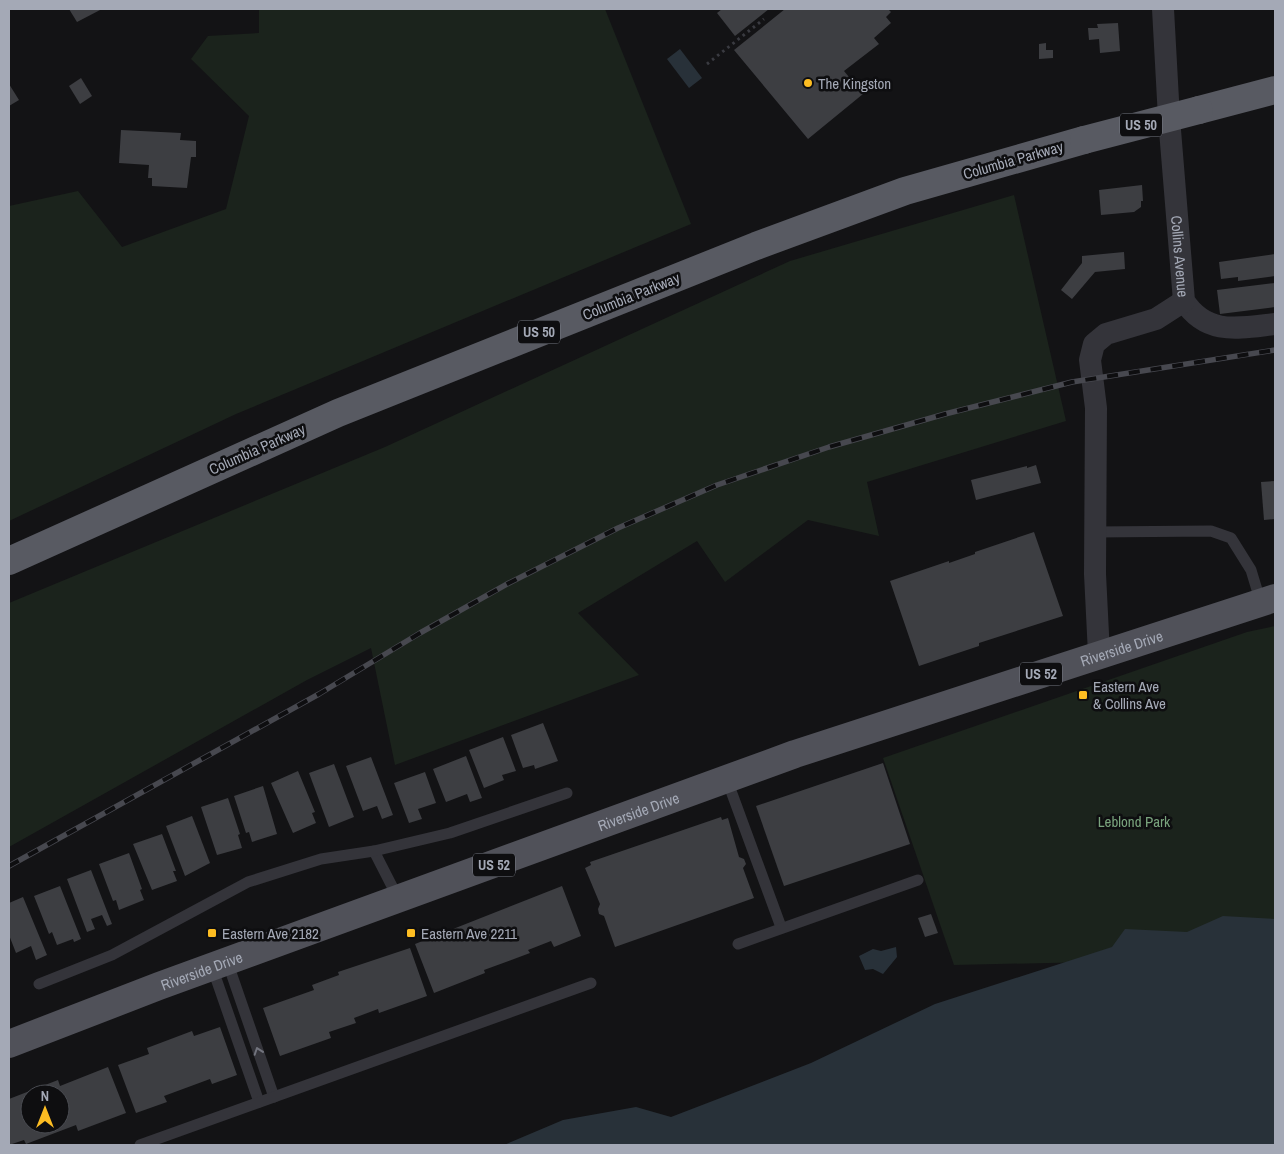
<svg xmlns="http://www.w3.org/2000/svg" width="1284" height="1154" font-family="'Archivo Narrow',sans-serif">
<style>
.green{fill:#1b231c}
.water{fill:#283139}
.building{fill:#3d3e42;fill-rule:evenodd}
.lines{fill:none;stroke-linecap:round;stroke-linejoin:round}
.path{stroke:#3a3b41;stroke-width:3;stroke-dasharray:2.5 4;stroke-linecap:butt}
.service{stroke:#34343a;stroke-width:11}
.minor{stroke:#34343a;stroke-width:22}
.primary{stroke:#505159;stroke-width:28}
.trunk{stroke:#585a62;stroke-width:28}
.rail-casing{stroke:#47484f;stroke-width:5.5}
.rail{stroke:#0e0e10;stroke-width:4;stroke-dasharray:11;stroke-linecap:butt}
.trunk-bridge{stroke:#585a62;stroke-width:28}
.oneway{stroke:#72747e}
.poi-dot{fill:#fdbd22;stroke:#0e0e10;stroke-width:2}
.labels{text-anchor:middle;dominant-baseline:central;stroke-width:5;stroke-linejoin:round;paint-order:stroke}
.shield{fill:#0e0e10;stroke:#777a84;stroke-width:1}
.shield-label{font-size:14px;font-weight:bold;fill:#a4a9b6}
.poi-label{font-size:15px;fill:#a4a9b6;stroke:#0e0e10;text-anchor:start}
.street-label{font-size:15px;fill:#a4a9b6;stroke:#0e0e10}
.park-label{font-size:15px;fill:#79a37d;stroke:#0e0e10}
</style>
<rect width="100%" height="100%" fill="#131315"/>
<g class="green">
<path d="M259 9H605L691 224 236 414 9 521V206L78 191 122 247 226 209 249 116 191 59 208 36 259 33Z"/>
<path d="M1014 195 1066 421 867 482 879 536 808 520 725 582 697 541 578 613 639 675 395 765 371 648 307 680 9 847V603L385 447 790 261Z"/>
<path d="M1275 626V958L954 965 883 758 1247 632Z"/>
</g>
<g class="water">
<path d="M680 49 702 78 689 88 667 59Z"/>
<path d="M1223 916 1275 919V1145H504L563 1120 636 1107 671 1117 811 1063 935 1004 1112 947 1125 929 1187 932Z"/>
<path d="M896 947 897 957 883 974 873 969 865 970 859 956 873 949 881 951Z"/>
</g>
<g class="building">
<path d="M69 9H102L77 22Z"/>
<path d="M722 9H769L735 36 717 13Z"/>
<path d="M785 9H888L891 12 886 17 891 23 874 38 879 44 844 71 863 94 808 139 734 50Z"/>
<path d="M1118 23 1120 51 1100 53 1099 39 1089 40 1088 28H1098L1097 24Z"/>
<path d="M1046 43V50H1053V58L1039 59V44Z"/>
<path d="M81 78 92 96 80 104 69 86Z"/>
<path d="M9 84 19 100 9 106Z"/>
<path d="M121 130 181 133 180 140 196 141V157H191L187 188 152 186V178H148L149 165 119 163Z"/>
<path d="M1142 185 1143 201H1141V207L1134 212 1101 215 1099 190Z"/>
<path d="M1124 252 1125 269 1095 272 1072 299 1061 290 1082 263V256Z"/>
<path d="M1275 254V276L1238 281V277L1221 279 1219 262Z"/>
<path d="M1275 283V307L1220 314 1217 290Z"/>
<path d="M1036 465 1041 483 976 500 971 480 1027 466V468Z"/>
<path d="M1275 481V519L1264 520 1261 482Z"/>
<path d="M1034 532 1063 616 979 643V646L919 666 890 581 949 561V563L975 554V552Z"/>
<path d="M543 723 558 761 535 769 534 765 523 768 511 735Z"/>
<path d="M503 737 516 771 502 775 504 780 484 788 469 750Z"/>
<path d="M466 756 482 798 470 802 467 794 446 802 433 769Z"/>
<path d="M371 757 393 815 382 819 377 806 363 811 346 766Z"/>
<path d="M883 763 910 844 784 886 756 806Z"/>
<path d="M334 764 354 817 329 827 309 773Z"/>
<path d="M298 771 315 812 312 813 316 823 293 833 271 783Z"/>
<path d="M425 772 436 803 418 809 422 819 409 823 394 783Z"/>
<path d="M263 786 277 834 252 842 249 832 246 833 234 796Z"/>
<path d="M228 798 240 834 238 835 242 848 217 855 201 807Z"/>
<path d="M192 816 210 863 185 876 166 826Z"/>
<path d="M721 817 722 820 728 818 739 857 744 859 746 864 743 868 754 898 615 947 604 916 599 914 598 909 600 904 585 868 591 865 590 862Z"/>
<path d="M162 834 176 871H173L177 881 152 890 133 844Z"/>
<path d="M129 853 142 889 140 890 144 900 119 910 116 900 113 901 99 864Z"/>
<path d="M91 870 112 924 107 926 102 915 91 919 95 929 87 932 67 879Z"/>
<path d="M60 886 81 939 74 942 73 939 57 945 52 932 49 934 34 896Z"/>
<path d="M562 886 581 936 554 947 551 941 528 950 530 953 484 970 485 973 434 993 415 944Z"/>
<path d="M23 897 47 955 36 960 31 946 16 953 9 935V903Z"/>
<path d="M931 914 938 933 925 937 918 918Z"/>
<path d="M410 948 427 996 379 1013 378 1009 354 1018 356 1023 329 1032 331 1038 280 1056 263 1008 314 990 312 985 339 975 338 972Z"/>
<path d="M220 1027 237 1075 212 1084 210 1079 164 1096 167 1102 136 1113 118 1065 149 1054 147 1048 192 1031 194 1036Z"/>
<path d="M108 1067 126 1113 78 1131 76 1125 26 1144 24 1140 9 1145V1099L58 1080 60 1086ZM30 1094H60V1124H30Z"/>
</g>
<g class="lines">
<path class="path" d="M707 64 764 19"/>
<g class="service">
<path d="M1095 532 1211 531 1231 538 1251 570 1261 603"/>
<path d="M727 780 781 927"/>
<path d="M374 851 398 898"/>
<path d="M738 944 918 880"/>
<path d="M227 961 274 1097"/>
<path d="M212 967 259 1102"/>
<path d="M39 984 112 955 248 882 321 859 374 851 450 833 567 793"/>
<path d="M140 1145 591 983"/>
</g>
<g class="minor">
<path id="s1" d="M1163 9 1169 118 1184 301C1207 336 1239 328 1275 324"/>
<path d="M1099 654 1095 574 1096 408 1090 360 1094 344 1106 334 1156 319 1184 301"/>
</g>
<path class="primary" id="s2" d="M9 1044 159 986 795 754 1275 598"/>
<g class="trunk">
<path d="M1199 110 1275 90"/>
<path d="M9 561 338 413 756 246 905 191 1084 140"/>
</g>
<defs>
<path id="rail" d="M9 866 319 694 420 633 509 583 618 528 717 485 829 447 945 414 1072 382 1275 350"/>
</defs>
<use href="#rail" class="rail-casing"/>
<use href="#rail" class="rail"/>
<path class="trunk-bridge" d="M1084 140 1199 110"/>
</g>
<defs><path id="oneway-chevron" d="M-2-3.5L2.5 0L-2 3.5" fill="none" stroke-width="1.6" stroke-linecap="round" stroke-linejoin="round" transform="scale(1.25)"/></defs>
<use class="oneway" href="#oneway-chevron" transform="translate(258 1051) rotate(-109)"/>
<g class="poi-dot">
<circle cx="808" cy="83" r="5"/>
<rect x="1078" y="690" width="10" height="10" rx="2.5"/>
<rect x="207" y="928" width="10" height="10" rx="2.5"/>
<rect x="406" y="928" width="10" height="10" rx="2.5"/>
</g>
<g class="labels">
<g class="shield">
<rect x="1120" y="113.5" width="42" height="23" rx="4"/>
<rect x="518" y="320.5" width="42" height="23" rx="4"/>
<rect x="1020" y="662.5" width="42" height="23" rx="4"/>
<rect x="473" y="853.5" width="42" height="23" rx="4"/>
</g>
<g class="shield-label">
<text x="1141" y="125">US 50</text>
<text x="539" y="332">US 50</text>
<text x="1041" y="674">US 52</text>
<text x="494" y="865">US 52</text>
</g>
<g class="poi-label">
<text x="818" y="83">The Kingston</text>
<text x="1093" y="686">Eastern Ave<tspan x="1093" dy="17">&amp; Collins Ave</tspan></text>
<text x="222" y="933">Eastern Ave 2182</text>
<text x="421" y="933">Eastern Ave 2211</text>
</g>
<g class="street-label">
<text transform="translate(1013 160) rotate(-16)">Columbia Parkway</text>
<text stroke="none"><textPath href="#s1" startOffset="248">Collins Avenue</textPath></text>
<text transform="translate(631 296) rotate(-22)">Columbia Parkway</text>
<text transform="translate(257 449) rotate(-24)">Columbia Parkway</text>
<text stroke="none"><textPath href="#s2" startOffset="1181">Riverside Drive</textPath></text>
<text stroke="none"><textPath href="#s2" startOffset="671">Riverside Drive</textPath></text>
<text stroke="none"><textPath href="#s2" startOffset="206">Riverside Drive</textPath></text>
</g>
<g class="park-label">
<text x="1134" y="821">Leblond Park</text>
</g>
</g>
<rect width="1284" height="1154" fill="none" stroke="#a4a9b6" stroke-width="20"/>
<g transform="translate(45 1109)"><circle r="24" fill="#0e0e10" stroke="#4a4c52"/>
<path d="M0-4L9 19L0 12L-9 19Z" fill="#fdbd22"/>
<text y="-8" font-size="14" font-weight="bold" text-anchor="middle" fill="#a4a9b6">N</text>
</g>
</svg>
